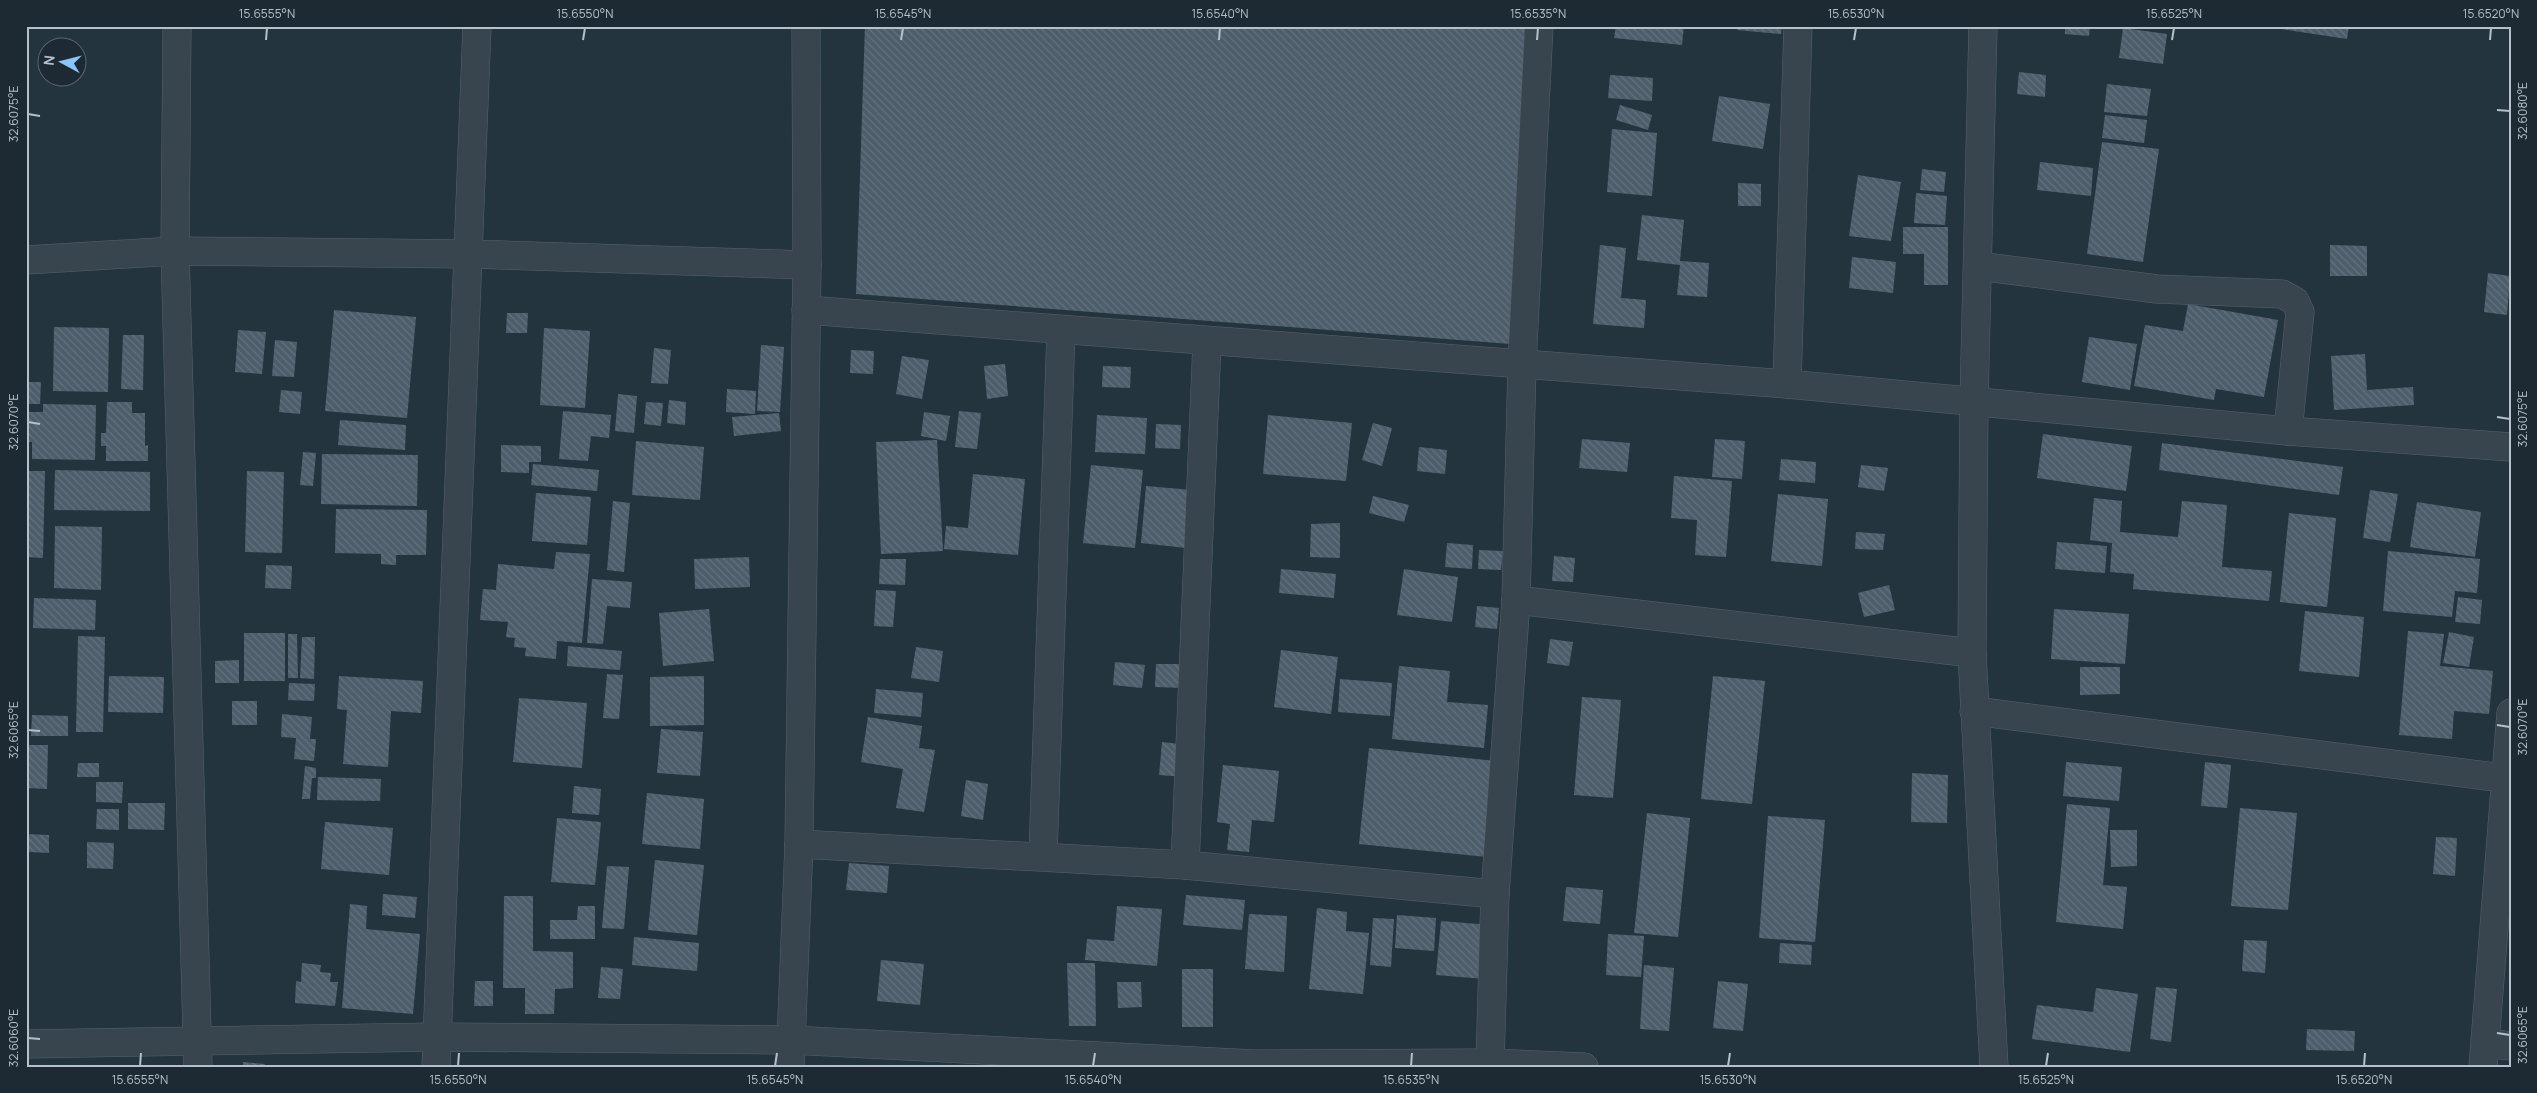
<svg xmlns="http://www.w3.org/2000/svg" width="2537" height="1093" font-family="Manrope,sans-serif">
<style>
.building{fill:url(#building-back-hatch)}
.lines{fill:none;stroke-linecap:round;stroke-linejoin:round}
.minor-casing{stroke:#56636d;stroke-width:29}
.minor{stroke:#38454f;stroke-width:28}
.ticks{fill:none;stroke:#b4c0ca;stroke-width:2}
.neatline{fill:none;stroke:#b4c0ca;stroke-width:2}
.ticks-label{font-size:12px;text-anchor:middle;fill:#b4c0ca}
</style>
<defs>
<pattern id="building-back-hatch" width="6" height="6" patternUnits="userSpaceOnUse" patternTransform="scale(1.25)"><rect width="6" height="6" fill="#4d5d6a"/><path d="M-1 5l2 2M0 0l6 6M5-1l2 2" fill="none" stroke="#64727e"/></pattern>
</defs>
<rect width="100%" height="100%" fill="#24343f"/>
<g class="building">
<path d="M865 26H1525L1511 344 856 294Z"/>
<path d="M1616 26H1684L1682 45 1614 38Z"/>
<path d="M1738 26H1782L1781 34 1737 30Z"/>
<path d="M2065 26H2090L2089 36 2065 34Z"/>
<path d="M2262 26H2349L2347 39Z"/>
<path d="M2123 28 2167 34 2163 64 2119 58Z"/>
<path d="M2019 72 2046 75 2045 97 2017 94Z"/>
<path d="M1610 75 1653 78 1652 101 1608 98Z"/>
<path d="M2107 84 2151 89 2147 116 2104 112Z"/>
<path d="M1719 96 1770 104 1763 149 1712 141Z"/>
<path d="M1620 105 1652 115 1648 130 1616 120Z"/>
<path d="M2105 115 2147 120 2144 143 2102 138Z"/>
<path d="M1612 129 1657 133 1652 196 1607 192Z"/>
<path d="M2102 142 2159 149 2143 262 2087 254Z"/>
<path d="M2040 162 2093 168 2091 196 2037 190Z"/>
<path d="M1922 169 1946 172 1944 192 1920 190Z"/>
<path d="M1858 175 1901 182 1891 241 1849 236Z"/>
<path d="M1738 183 1761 184V206H1738Z"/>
<path d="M1916 193 1947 196 1945 225 1914 223Z"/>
<path d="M1642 215 1684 220 1680 261 1709 263 1707 297 1677 295 1680 265 1637 260Z"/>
<path d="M1903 227H1948V285H1924V254H1903Z"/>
<path d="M1600 245 1626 248 1621 298 1646 300 1644 328 1593 324Z"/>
<path d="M2330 245 2367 246V276H2330Z"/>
<path d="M1852 257 1896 262 1893 293 1849 288Z"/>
<path d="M2488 273 2510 276 2507 315 2484 312Z"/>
<path d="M2188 304 2278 320 2264 397 2216 389 2214 400 2134 386 2145 325 2183 331Z"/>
<path d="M334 310 416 317 407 418 325 411Z"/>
<path d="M507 313H528L527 333H506Z"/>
<path d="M54 327 109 328 108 392 53 391Z"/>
<path d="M544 328 590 331 585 408 540 405Z"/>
<path d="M238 330 266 332 262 374 235 372Z"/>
<path d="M123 335H144L143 390 121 389Z"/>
<path d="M2089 337 2137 344 2130 390 2082 382Z"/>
<path d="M275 340 297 342 294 377 272 376Z"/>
<path d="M761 345 784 347 780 412 757 411Z"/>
<path d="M654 348 671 350 668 384 651 383Z"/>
<path d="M851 350 874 351 873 374 850 373Z"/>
<path d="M2365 354 2367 390 2413 387 2414 405 2334 410 2331 356Z"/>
<path d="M902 356 929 360 922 399 896 394Z"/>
<path d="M1005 364 1008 396 987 399 984 366Z"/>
<path d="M1103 366 1131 367 1130 388 1102 387Z"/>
<path d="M26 382H41L40 404H26Z"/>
<path d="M727 389 756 391 755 414 726 412Z"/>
<path d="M281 390 302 392 300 414 279 412Z"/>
<path d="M618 394 637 396 634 433 615 431Z"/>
<path d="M669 400 686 402 685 425 667 423Z"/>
<path d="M107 402H132V413H145V446L148 445V461H106V446H101V433H106Z"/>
<path d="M646 402 663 403 661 426 644 424Z"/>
<path d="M43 404 96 405 95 460 32 459V442H26V412H43Z"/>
<path d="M563 411 611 415 609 438 591 436 588 461 559 459Z"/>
<path d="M959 411 981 413 977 449 955 447Z"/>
<path d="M924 412 950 416 946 441 921 436Z"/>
<path d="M779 413 781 431 734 436 732 417Z"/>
<path d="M1097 415 1147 418 1145 454 1095 452Z"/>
<path d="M1268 415 1352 423 1346 481 1263 474Z"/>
<path d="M340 420 406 425 405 450 338 445Z"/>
<path d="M1373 423 1392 428 1382 466 1362 460Z"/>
<path d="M1156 424 1181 425 1180 449 1155 448Z"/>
<path d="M2043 434 2132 446 2126 491 2037 478Z"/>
<path d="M1582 439 1630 443 1627 472 1579 468Z"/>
<path d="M1715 439 1745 441 1742 479 1712 477Z"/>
<path d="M937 440 943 551 881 554 876 442Z"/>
<path d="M636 441 704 447 700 500 632 495Z"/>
<path d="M2162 443 2343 467 2339 495 2159 470Z"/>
<path d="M501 445 541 446V462H529V473L501 472Z"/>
<path d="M1419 447 1447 450 1445 474 1417 471Z"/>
<path d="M303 452 316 453 313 486 300 485Z"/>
<path d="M322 454 418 455 417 506 321 504Z"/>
<path d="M1781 459 1816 462 1815 483 1779 480Z"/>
<path d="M533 464 599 470 597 491 531 485Z"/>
<path d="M1091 465 1143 470 1135 548 1083 543Z"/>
<path d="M1861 465 1888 468 1884 491 1858 487Z"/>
<path d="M55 470 150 472V511L54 510Z"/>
<path d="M26 471H45L43 558 26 557Z"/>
<path d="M247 471 284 472 282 553 245 552Z"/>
<path d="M973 474 1025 479 1018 555 944 549 946 526 968 528Z"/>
<path d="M1674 476 1732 481 1726 557 1695 555 1697 520 1671 518Z"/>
<path d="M1146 486 1192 490 1186 548 1141 543Z"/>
<path d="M2370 490 2398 494 2390 542 2363 538Z"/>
<path d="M536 493 591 497 587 545 532 541Z"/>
<path d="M1778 494 1828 499 1822 566 1771 561Z"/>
<path d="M1373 496 1409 505 1404 522 1369 513Z"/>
<path d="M2094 498 2122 501 2120 532 2178 537 2182 501 2227 505 2222 567 2272 571 2269 601 2133 589 2134 574 2110 572 2112 543 2090 540Z"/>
<path d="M613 501 630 503 624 572 607 570Z"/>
<path d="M2417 502 2481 512 2475 557 2410 547Z"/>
<path d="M336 509 427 510 426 555H396V565L381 564V554L335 553Z"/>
<path d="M2289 513 2336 518 2327 607 2280 602Z"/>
<path d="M1340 523V558L1310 557 1311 524Z"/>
<path d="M55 526 102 527 101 590 54 588Z"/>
<path d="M1856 532 1885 534 1883 550 1855 549Z"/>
<path d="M2057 542 2107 546 2105 573 2055 569Z"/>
<path d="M1447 543 1473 545 1472 569 1445 567Z"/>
<path d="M1479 550 1503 551 1501 570 1478 569Z"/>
<path d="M2388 551 2480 559 2477 593 2455 591 2452 617 2383 611Z"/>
<path d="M556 552 590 554 582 643 557 641 556 659 525 656 526 648 514 647 515 638 506 637 508 622 480 620 483 589 496 590 498 564 554 569Z"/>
<path d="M1554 556 1575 558 1573 582 1552 581Z"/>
<path d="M749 557 750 587 695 589 694 559Z"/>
<path d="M880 559H906L905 585 879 584Z"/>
<path d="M266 565 292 566 291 589 265 588Z"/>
<path d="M1281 569 1336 574 1334 598 1279 593Z"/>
<path d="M1404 569 1458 577 1452 622 1397 615Z"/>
<path d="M592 579 632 582 630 608 607 606 603 644 587 643Z"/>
<path d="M1889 585 1895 610 1864 617 1858 593Z"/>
<path d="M876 590 896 591 893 627 874 626Z"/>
<path d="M2458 597 2482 600 2480 624 2455 622Z"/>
<path d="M34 598 96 600 95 630 33 628Z"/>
<path d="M1477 606 1499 608 1497 629 1475 627Z"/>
<path d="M709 609 714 661 663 666 659 613Z"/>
<path d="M2054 609 2129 614 2125 664 2051 659Z"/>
<path d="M2305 611 2364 617 2359 677 2299 671Z"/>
<path d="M2408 631 2444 634 2440 666 2493 671 2489 714 2454 711 2452 739 2399 735Z"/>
<path d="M2449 632 2474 637 2469 667 2443 663Z"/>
<rect x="244" y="633" width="41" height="48"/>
<path d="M288 634H297L298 678H288Z"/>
<path d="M78 636 105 637 103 732H76Z"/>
<path d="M302 637H315L314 679 300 678Z"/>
<path d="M1550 639 1573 642 1569 666 1547 663Z"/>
<path d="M568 646 622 651 620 670 567 666Z"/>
<path d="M916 647 943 651 939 682 911 678Z"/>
<path d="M1281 650 1338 657 1331 714 1274 707Z"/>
<path d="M239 660V683H215V661Z"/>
<path d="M1115 662 1145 665 1142 688 1113 685Z"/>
<path d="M1156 664H1183V688L1155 687Z"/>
<path d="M1399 666 1450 671 1447 702 1488 705 1484 748 1392 739Z"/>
<path d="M2080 667H2120V694L2080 695Z"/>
<path d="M607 674 623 675 619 719 603 718Z"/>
<path d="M109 676 164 677 163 713 108 712Z"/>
<path d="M339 676 423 681 421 713 391 711 388 767 343 764 347 710 337 709Z"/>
<path d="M704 676V725L650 726V677Z"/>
<path d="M1713 676 1765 681 1752 804 1701 799Z"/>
<path d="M1340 679 1392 683 1390 716 1338 712Z"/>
<path d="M289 683 315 684 314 701 288 700Z"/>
<path d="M876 689 923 693 921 717 874 713Z"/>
<path d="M1582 697 1621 700 1613 798 1574 795Z"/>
<path d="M519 698 587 703 582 768 513 762Z"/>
<rect x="232" y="701" width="25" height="24"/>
<path d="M282 714 312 717 310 739H316L314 761 294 759 296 738 281 737Z"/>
<path d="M32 715 68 716V736H31Z"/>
<path d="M868 717 922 726 919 748 935 750 924 812 896 808 903 769 861 762Z"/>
<path d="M661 729 703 732 700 776 657 773Z"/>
<path d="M1162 742 1188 745 1185 777 1159 775Z"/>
<path d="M29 745H48L47 789 28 788Z"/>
<path d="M1369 748 1496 761 1487 857 1359 844Z"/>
<path d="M2066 762 2122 767 2119 801 2063 796Z"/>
<path d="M2205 762 2231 765 2227 808 2201 806Z"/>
<path d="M78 763H99V777H77Z"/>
<path d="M1223 765 1279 771 1274 822 1252 820 1249 852 1227 850 1230 824 1217 822Z"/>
<path d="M305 766 316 768V778H312L310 799H302Z"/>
<path d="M1912 773 1948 775 1947 823 1911 822Z"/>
<path d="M318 777 381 779 380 801 317 800Z"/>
<path d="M966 780 988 784 983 820 961 816Z"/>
<path d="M96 782H123L122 803 96 802Z"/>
<path d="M574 786 601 789 599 815 572 813Z"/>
<path d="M647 793 704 799 700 849 642 844Z"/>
<path d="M128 803H165L164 830 128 829Z"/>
<path d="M2067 804 2110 808 2103 885 2127 887 2123 929 2056 922Z"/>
<path d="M2240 808 2297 813 2288 910 2231 906Z"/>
<path d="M97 809H119V830L96 829Z"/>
<path d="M1647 813 1690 818 1678 937 1634 933Z"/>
<path d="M1768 816 1825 820 1815 942 1759 938Z"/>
<path d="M557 818 601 822 595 885 551 882Z"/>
<path d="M325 822 393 828 389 875 321 869Z"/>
<path d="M2110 830H2137V866L2111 867Z"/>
<path d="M26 834 49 835V853L29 852V863H26Z"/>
<path d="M2436 837 2457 838 2455 876 2433 874Z"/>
<path d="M87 842 114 843 113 869 87 868Z"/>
<path d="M655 860 704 865 697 935 648 930Z"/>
<path d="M849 863 889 866 887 893 846 890Z"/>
<path d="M607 866 629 867 624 929 602 928Z"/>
<path d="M1566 887 1603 890 1600 924 1563 921Z"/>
<path d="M383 894 417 897 415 918 382 915Z"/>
<path d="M1186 895 1245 900 1242 930 1183 925Z"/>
<path d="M504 896H533V951L573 952V988L555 989 554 1014H525V988H503Z"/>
<path d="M350 904 367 906 366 929 420 934 413 1014 342 1008Z"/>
<path d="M578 906H595V939H550V920H577Z"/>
<path d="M1117 906 1162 909 1157 966 1085 960 1087 939 1114 941Z"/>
<path d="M1317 908 1347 912 1346 931 1369 933 1363 994 1309 989Z"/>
<path d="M1249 914 1287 916 1284 972 1245 969Z"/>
<path d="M1397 915 1436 918 1434 951 1395 948Z"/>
<path d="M1373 918 1394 919 1391 967 1370 965Z"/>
<path d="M1441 921 1490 925 1485 979 1436 975Z"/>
<rect x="26" y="928" width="2" height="21"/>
<path d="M1608 934 1644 936 1641 977 1606 975Z"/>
<path d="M634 937 699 943 697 971 632 965Z"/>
<path d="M2244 940 2267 941 2265 973 2242 971Z"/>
<path d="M1780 943 1812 945 1811 965 1779 963Z"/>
<path d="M881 960 924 964 920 1005 877 1001Z"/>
<path d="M302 963 321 965 320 972 331 973 330 982H338L335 1006 295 1003 296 981 301 982Z"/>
<path d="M1067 963H1095L1096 1026H1069Z"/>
<path d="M1644 965 1674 968 1669 1031 1640 1029Z"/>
<path d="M601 967 623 969 620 999 598 998Z"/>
<rect x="1182" y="969" width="31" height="58"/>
<path d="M475 981H493V1006H474Z"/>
<path d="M1718 981 1748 984 1743 1031 1713 1028Z"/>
<path d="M1117 982H1141L1142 1007 1118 1008Z"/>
<path d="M2156 987 2177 989 2171 1042 2150 1039Z"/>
<path d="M2096 988 2138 994 2130 1052 2032 1039 2037 1005 2093 1012Z"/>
<path d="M2307 1029 2355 1031 2354 1051 2306 1050Z"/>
<path d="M243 1062 265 1064 264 1067H243Z"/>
</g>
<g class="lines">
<defs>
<g id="minor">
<path d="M177 26 175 251 198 1067"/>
<path d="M1983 26 1974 402 1972 653 1994 1067"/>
<path d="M26 260 175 251 469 254 807 265"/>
<path d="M1978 266 2157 289 2282 294 2295 301 2300 312 2288 431"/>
<path d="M806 310 1787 384 2288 431 2511 447"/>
<path d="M1787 384 1798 26"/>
<path d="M1516 600 1972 653"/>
<path d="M1974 711 2511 779"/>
<path d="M799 844 1185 865 1495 894"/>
<path d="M1043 855 1061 331"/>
<path d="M1185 865 1207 342"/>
<path d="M2486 1043 2511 1046"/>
<path d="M26 1044 436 1037 791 1040 1253 1064 1490 1063 1584 1067"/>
<path d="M1490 1063 1495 894 1516 600 1522 365 1539 26"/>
<path d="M436 1067 477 26"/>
<path d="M790 1067 799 844 807 265 806 26"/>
<path d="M2483 1067 2511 713"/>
</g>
</defs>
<use href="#minor" class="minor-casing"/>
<use href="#minor" class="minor"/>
</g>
<path class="ticks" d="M266 40 267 28M583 40 585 28M901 40 903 28M1219 40 1220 28M1537 40 1538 28M1854 40 1856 28M2172 40 2174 28M2490 40 2491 28M2497 110 2510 111M28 114 40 116M2497 417 2510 419M28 422 40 424M2497 725 2510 727M28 730 40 731M2497 1033 2510 1035M28 1038 40 1039M140 1066 141 1053M458 1066 459 1053M775 1066 777 1053M1093 1066 1095 1053M1411 1066 1412 1053M1728 1066 1730 1053M2046 1066 2048 1053M2364 1066 2365 1053"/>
<rect width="2537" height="1093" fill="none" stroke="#1d2a34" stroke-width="55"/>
<g transform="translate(62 62) rotate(277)"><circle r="24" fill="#1d2a34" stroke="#596670"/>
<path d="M0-4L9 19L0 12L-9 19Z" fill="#89c6fa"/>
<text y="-8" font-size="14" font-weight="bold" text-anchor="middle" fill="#b4c0ca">N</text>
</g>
<rect x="28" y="28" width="2482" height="1038" class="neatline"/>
<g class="ticks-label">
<text x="267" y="18">15.6555°N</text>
<text x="585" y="18">15.6550°N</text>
<text x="903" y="18">15.6545°N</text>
<text x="1220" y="18">15.6540°N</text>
<text x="1538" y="18">15.6535°N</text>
<text x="1856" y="18">15.6530°N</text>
<text x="2174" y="18">15.6525°N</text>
<text x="2491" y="18">15.6520°N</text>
<text transform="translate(2523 111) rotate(-90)" y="4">32.6080°E</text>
<text transform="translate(14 114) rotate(-90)" y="4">32.6075°E</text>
<text transform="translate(2523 419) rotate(-90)" y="4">32.6075°E</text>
<text transform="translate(14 422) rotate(-90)" y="4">32.6070°E</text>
<text transform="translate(2523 727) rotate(-90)" y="4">32.6070°E</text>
<text transform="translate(14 730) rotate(-90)" y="4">32.6065°E</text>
<text transform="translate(2523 1035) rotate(-90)" y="4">32.6065°E</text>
<text transform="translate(14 1038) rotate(-90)" y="4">32.6060°E</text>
<text x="140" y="1084">15.6555°N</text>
<text x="458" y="1084">15.6550°N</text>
<text x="775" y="1084">15.6545°N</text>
<text x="1093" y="1084">15.6540°N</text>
<text x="1411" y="1084">15.6535°N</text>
<text x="1728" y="1084">15.6530°N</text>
<text x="2046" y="1084">15.6525°N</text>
<text x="2364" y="1084">15.6520°N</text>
</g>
</svg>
